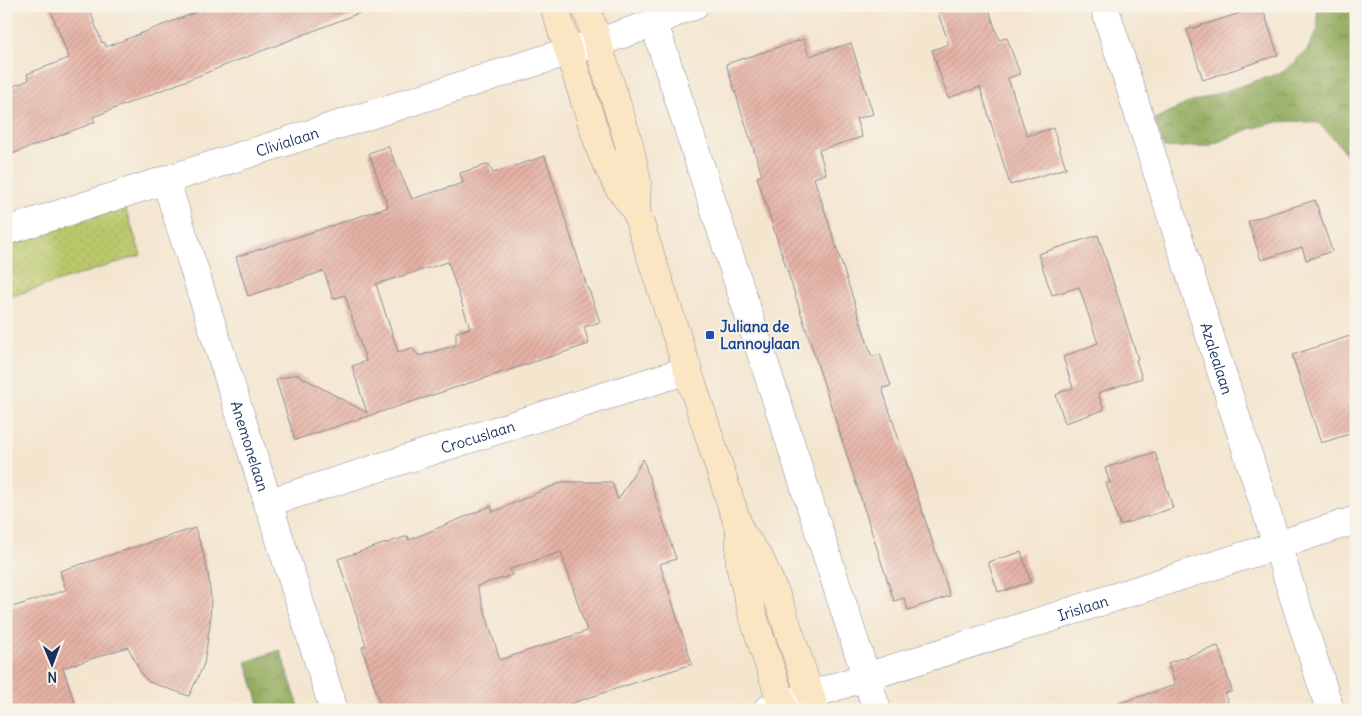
<svg xmlns="http://www.w3.org/2000/svg" width="1362" height="716" font-family="Delius,sans-serif">
<style>
.grass{fill:url(#grass-dots);stroke:#6a7c64}
.forest{fill:url(#forest-crowns);stroke:#576e5e}
.building{fill:url(#building-hatch);fill-rule:evenodd}
.lines{fill:none;stroke-linecap:round;stroke-linejoin:round}
.street-casing{stroke:#888a96;stroke-width:29}
.secondary-casing{stroke:#888a96;stroke-width:29}
.street{stroke:#fff;stroke-width:28}
.secondary{stroke:#fbe6c4;stroke-width:28}
.transit-dot{fill:#1a4fb4;stroke:#f7f3e8;stroke-width:2}
.labels{text-anchor:middle;dominant-baseline:central;stroke-width:4;stroke-linejoin:round;paint-order:stroke}
.street-label{font-size:15px;fill:#1b2f5e;stroke:#f7f3e8}
.transit-label{font-size:15px;font-weight:bold;fill:#164399;stroke:#f7f3e8;text-anchor:start}
</style>
<defs>
<pattern id="grass-dots" width="8" height="8" patternUnits="userSpaceOnUse" patternTransform="scale(1.25)"><rect width="8" height="8" fill="#bac86b"/><path d="M2 2h.1M6 6h.1" fill="none" stroke="#9fac5f" stroke-width="1.8" stroke-linecap="round"/></pattern>
<pattern id="forest-crowns" width="20" height="18" patternUnits="userSpaceOnUse" patternTransform="scale(1.25)"><rect width="20" height="18" fill="#93ac5f"/><path d="M2 6a3 3 0 1 1 6 0M12 15a3 3 0 1 1 6 0" fill="none" stroke="#778c52"/></pattern>
<pattern id="building-hatch" width="6" height="6" patternUnits="userSpaceOnUse" patternTransform="scale(1.25)"><rect width="6" height="6" fill="#e5b2a5"/><path d="M-1 1l2-2M0 6l6-6M5 7l2-2" fill="none" stroke="#c49990"/></pattern>
</defs>
<rect width="100%" height="100%" fill="#f7f3e8"/>
<filter id="ink" filterUnits="userSpaceOnUse"><feTurbulence type="fractalNoise" baseFrequency=".02" numOctaves="2"/><feDisplacementMap in="SourceGraphic" scale="10" xChannelSelector="R" yChannelSelector="G"/><feConvolveMatrix kernelMatrix="1 2 1 2 8 2 1 2 1" color-interpolation-filters="sRGB"/></filter>
<filter id="wash" filterUnits="userSpaceOnUse"><feTurbulence type="fractalNoise" baseFrequency=".0096" numOctaves="4" result="noise"/><feDisplacementMap in="SourceGraphic" scale="20" xChannelSelector="R" yChannelSelector="G"/><feGaussianBlur stdDeviation="1.12" result="paint"/><feColorMatrix in="noise" values="0 0 0 0 0 0 0 0 0 0 0 0 0 0 0 0 0 1.4 0 .05"/><feComposite in="paint" operator="in"/></filter>
<g filter="url(#wash)">
<rect width="100%" height="100%" fill="#f4e5cf"/>
<path class="grass" d="M125 207 141 255 6 298V246Z"/>
<g class="forest">
<path d="M1317 6H1351L1356 19V179L1348 157 1337 142 1318 123 1295 121 1277 122 1250 129 1208 146 1164 148 1155 119 1186 104 1283 72 1307 50 1318 29Z"/>
<path d="M280 650 300 710H261L246 662Z"/>
</g>
<g id="blocks">
<g class="building">
<path d="M49 6H88L102 43 104 42 106 47 194 13 191 6H372V8L93 117 95 122 12 154 6 139V89L29 80 27 74 69 58Z"/>
<path d="M960 6H988L999 40 1007 38 1020 74 1008 78 1027 136 1053 128 1066 168 1010 185 980 87 948 98 932 50 949 44 938 13Z"/>
<path d="M1262 6 1278 55 1203 80 1187 30Z"/>
<path d="M804 39 809 56 851 43 873 114 856 119 862 137 819 150 826 174 814 178 872 357 880 354 885 369 891 386 882 388 950 596 908 610 904 598 894 601 757 177 762 175 726 64Z"/>
<path d="M388 146 412 199 463 183 460 173 489 164 493 173 545 156 588 290H589L600 322 584 327 589 344 295 440 276 380 296 374 367 413 352 366 366 361 345 295 333 299 324 271 248 296 236 257 388 207 369 153ZM448 262 470 328 456 332V345L419 356 412 348 398 352 376 284Z"/>
<path d="M1315 200 1332 251 1306 260 1302 247 1261 260 1248 221Z"/>
<path d="M1098 235 1138 359 1136 360 1142 378 1098 393 1104 410 1065 423 1056 395 1060 393V392L1073 388 1063 357 1098 343 1079 287 1052 295 1038 254Z"/>
<path d="M1356 334V432L1321 443 1292 355Z"/>
<path d="M1155 452 1173 508 1120 525 1106 483H1110L1105 468Z"/>
<path d="M643 459 676 559 660 564 692 664 551 710H382L362 647 366 645 338 559 408 536 409 540 491 506 493 512 562 482H612L618 500ZM561 552 587 631 500 660 477 586 512 575 510 569Z"/>
<path d="M195 528 202 548 208 573 211 599 210 625 204 664 189 696 149 682 142 675 128 647 63 668 77 710H6V609L66 590 60 571Z"/>
<path d="M1021 552 1031 582 998 592 988 562Z"/>
<path d="M1218 646 1232 691 1225 694 1230 710H1118L1117 704 1175 685 1168 663Z"/>
</g>
</g>
</g>
<g filter="url(#ink)">
<use href="#blocks" fill-opacity="0" stroke="#888a96" stroke-width="1"/>
<g class="lines">
<defs>
<g id="street">
<path id="s1" d="M1104 6 1330 710"/>
<path d="M654 23 877 710"/>
<path id="s2" d="M166 181 334 710"/>
<path id="s3" d="M6 231 617 36 654 23 683 9 694 6"/>
<path id="s4" d="M267 503 688 370"/>
<path id="s5" d="M767 710 810 695 1356 520"/>
</g>
<g id="secondary">
<path d="M554 6 602 154 619 188 636 211 740 531 760 559 781 607 815 710"/>
<path d="M586 6 629 144 637 181 636 211"/>
<path d="M740 531V566L753 616 784 710"/>
</g>
</defs>
<use href="#street" class="street-casing"/>
<use href="#secondary" class="secondary-casing"/>
<use href="#street" class="street"/>
<use href="#secondary" class="secondary"/>
</g>
</g>
<rect class="transit-dot" x="705" y="330" width="10" height="10" rx="2.5"/>
<g class="labels">
<g class="street-label">
<text stroke="none"><textPath href="#s3" startOffset="295">Clivialaan</textPath></text>
<text stroke="none"><textPath href="#s1" startOffset="370">Azalealaan</textPath></text>
<text stroke="none"><textPath href="#s4" startOffset="221">Crocuslaan</textPath></text>
<text stroke="none"><textPath href="#s2" startOffset="278">Anemonelaan</textPath></text>
<text stroke="none"><textPath href="#s5" startOffset="332">Irislaan</textPath></text>
</g>
<g class="transit-label">
<text x="720" y="326">Juliana de<tspan x="720" dy="17">Lannoylaan</tspan></text>
</g>
</g>
<rect width="1362" height="716" fill="none" stroke="#f7f3e8" stroke-width="25"/>
<g transform="translate(52 664) rotate(179)" stroke="#f7f3e8" stroke-width="4" paint-order="stroke">
<path d="M0-4L9 19L0 12L-9 19Z" fill="#1b2f5e"/>
<text y="-8" font-size="14" font-weight="bold" text-anchor="middle" fill="#1b2f5e">N</text>
</g>
</svg>
